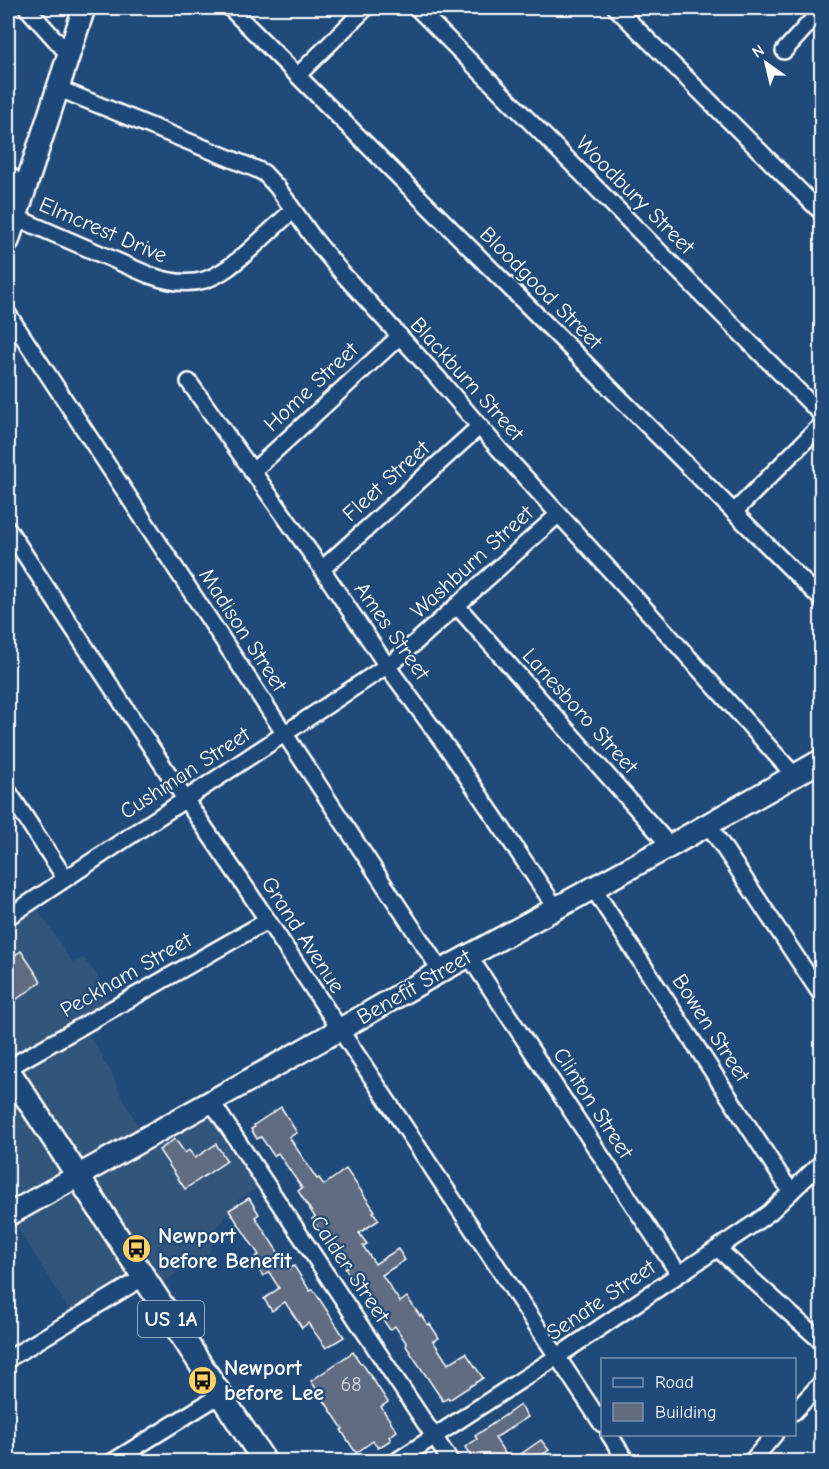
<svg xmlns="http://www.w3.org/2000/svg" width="829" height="1469" font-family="'Comic Neue',sans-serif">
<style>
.built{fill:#33547c}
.building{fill:#616c81;stroke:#fff;stroke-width:1.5}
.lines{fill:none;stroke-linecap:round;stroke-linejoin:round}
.street-casing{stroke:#fff;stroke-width:20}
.secondary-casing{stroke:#fff;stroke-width:26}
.primary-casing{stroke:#fff;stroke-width:27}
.street{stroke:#1f4a7a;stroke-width:15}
.secondary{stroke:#1f4a7a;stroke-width:21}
.primary{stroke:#1f4a7a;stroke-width:22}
.labels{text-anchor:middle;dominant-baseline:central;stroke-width:4.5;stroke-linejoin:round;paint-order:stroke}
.number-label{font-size:20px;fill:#d8dae0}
.shield{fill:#1f4a7a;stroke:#bcc9d7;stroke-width:1.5}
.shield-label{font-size:21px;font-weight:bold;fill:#fff}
.street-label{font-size:22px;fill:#fff;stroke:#1f4a7a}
.poi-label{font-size:22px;font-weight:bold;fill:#fff;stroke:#1f4a7a;text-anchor:start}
</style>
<rect width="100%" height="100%" fill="#1f4a7a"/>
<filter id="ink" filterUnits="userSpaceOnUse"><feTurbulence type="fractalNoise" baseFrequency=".0167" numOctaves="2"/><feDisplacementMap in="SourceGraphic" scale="12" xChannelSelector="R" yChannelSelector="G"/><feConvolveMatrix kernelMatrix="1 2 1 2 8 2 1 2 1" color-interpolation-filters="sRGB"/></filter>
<g filter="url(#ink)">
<path class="built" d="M35 905 72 962 83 958 95 972 112 1010 85 1028 103 1057V1062L111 1071 119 1091 146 1140 214 1104 265 1183 237 1201 238 1210 224 1216 222 1222 215 1228 217 1235 209 1253 197 1258 155 1289 146 1281 75 1319 13 1221H8V920Z"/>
<g class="building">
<path d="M21 951 41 981 33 988 8 1005V960Z"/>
<path d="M281 1107 297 1133 289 1137 317 1179 319 1178 324 1185 346 1169 375 1211 373 1212 379 1220 359 1233 367 1244 363 1246 375 1264 398 1249 405 1260 382 1275 400 1302 407 1297 420 1316 421 1315 428 1325 430 1324 439 1338 433 1341 448 1364 466 1353 483 1378 449 1400 448 1398 443 1401 406 1346 407 1344 395 1326 390 1330 373 1305 372 1306 364 1294 365 1293 354 1276 351 1278 345 1268 348 1266 326 1232 322 1234 312 1219 315 1217 298 1191 302 1188 278 1153 274 1156 261 1137 257 1139 251 1129 255 1127 254 1125Z"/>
<path d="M175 1139 185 1153 189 1150 195 1158 216 1144 227 1161 185 1189 159 1150Z"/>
<path d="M249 1198 259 1214 255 1217 289 1269 294 1266 310 1291 313 1289 344 1337 326 1348 308 1323 302 1328 285 1302 272 1311 264 1299 279 1288 269 1272 263 1276 252 1259 259 1255 229 1210Z"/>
<path d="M353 1352 361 1364 362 1363 388 1402 381 1407 397 1431 389 1437 391 1440 378 1448 373 1441 356 1453 341 1430 343 1429 311 1381Z"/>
<path d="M520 1405 528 1417 495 1438 510 1461H474L465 1447 477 1439 475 1436Z"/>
<path d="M541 1440 549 1450 533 1461H511Z"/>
</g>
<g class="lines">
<defs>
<g id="street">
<path d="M27 8 69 55"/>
<path d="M230 8 822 600"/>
<path d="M417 8 822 415"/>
<path d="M616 8 822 213"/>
<path d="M784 51 822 9"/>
<path d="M298 75 366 8"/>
<path d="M57 88 256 169 264 173 277 187 314 239 342 273 437 377 499 449 639 602 794 775"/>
<path d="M8 174 25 188"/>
<path d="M15 217 149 275C196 292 216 280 251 249 265 236 279 223 293 210"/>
<path d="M8 314 441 971"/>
<path d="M189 382 322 569 387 666 451 753 556 908"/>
<path d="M252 472 400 336"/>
<path d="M734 512 822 424"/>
<path d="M8 529 185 799 240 879 602 1424"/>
<path d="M322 569 480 426"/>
<path d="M457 606 670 846"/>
<path d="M8 791 65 878"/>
<path d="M708 824 822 996"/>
<path d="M593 888 791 1192"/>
<path d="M8 917 397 659 559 514"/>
<path d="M469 956 679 1274"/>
<path d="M8 1068 267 921"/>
<path d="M211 1101 451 1462"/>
<path d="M718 1249 822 1342"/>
<path d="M8 1359 144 1277"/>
<path d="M794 1412 822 1382"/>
<path d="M609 1434 627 1462"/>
<path d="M112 1462 220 1395"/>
<path d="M395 1462 558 1356 755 1223 770 1212 822 1162"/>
<path d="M751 1462 775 1434"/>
</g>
<g id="secondary">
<path d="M8 241 84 8"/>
<path d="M8 1215 339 1030 441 971 670 846 822 760"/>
</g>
<path id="primary" d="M8 1070C95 1200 178 1332 265 1462"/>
</defs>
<use href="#street" class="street-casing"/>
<use href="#secondary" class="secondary-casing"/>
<use href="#primary" class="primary-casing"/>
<use href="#street" class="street"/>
<use href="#secondary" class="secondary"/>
<use href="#primary" class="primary"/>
</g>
</g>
<defs>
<symbol id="bus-disc" viewBox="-11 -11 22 22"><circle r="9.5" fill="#ffd166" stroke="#1f4a7a"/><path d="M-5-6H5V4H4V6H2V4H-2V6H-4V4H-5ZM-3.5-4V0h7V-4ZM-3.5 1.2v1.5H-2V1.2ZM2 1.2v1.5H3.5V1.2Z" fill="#111"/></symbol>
</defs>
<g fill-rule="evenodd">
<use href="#bus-disc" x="120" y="1232" width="33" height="33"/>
<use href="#bus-disc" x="186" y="1364" width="33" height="33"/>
</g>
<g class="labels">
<g class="number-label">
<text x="351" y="1384">68</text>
</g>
<rect class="shield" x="138" y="1301" width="66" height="36" rx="4.5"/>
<g class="shield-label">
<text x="171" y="1319">US 1A</text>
</g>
<g class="street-label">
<text transform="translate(635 195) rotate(45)">Woodbury Street</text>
<text transform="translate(103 230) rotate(23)">Elmcrest Drive</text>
<text transform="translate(541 288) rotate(45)">Bloodgood Street</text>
<text transform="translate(467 379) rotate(48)">Blackburn Street</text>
<text transform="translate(311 387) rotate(-43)">Home Street</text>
<text transform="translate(386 481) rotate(-42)">Fleet Street</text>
<text transform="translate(472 562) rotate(-42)">Washburn Street</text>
<text transform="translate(243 630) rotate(57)">Madison Street</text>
<text transform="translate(392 631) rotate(55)">Ames Street</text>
<text transform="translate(580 711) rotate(48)">Lanesboro Street</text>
<text transform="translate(185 773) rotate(-33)">Cushman Street</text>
<text transform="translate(303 935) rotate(57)">Grand Avenue</text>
<text transform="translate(126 975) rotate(-30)">Peckham Street</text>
<text transform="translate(414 987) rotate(-30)">Benefit Street</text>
<text transform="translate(711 1028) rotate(57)">Bowen Street</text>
<text transform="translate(593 1103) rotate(57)">Clinton Street</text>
<text transform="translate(350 1269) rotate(56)">Calder Street</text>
<text transform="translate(601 1300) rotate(-34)">Senate Street</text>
</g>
<g class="poi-label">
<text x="158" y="1236">Newport<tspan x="158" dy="25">before Benefit</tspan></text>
<text x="224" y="1368">Newport<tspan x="224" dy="25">before Lee</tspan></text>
</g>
</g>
<rect width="829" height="1469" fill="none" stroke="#1f4a7a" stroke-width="30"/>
<rect x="15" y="15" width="799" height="1439" fill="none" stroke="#fff" stroke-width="2" filter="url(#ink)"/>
<rect x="601" y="1358" width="195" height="78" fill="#1f4a7a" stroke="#7992af" stroke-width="1.5"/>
<rect x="613" y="1378" width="30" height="9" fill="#1f4a7a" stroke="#7992af" stroke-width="1.5"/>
<text x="655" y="1388" font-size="18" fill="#ffffff">Road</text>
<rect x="613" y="1403" width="30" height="18" fill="#616c81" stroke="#7992af" stroke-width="1.5"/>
<text x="655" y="1418" font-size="18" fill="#ffffff">Building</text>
<g transform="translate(766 63) rotate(326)" stroke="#1f4a7a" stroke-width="4.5" paint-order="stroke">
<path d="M0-4.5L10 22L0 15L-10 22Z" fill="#ffffff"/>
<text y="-9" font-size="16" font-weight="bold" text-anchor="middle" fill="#ffffff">N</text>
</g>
</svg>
